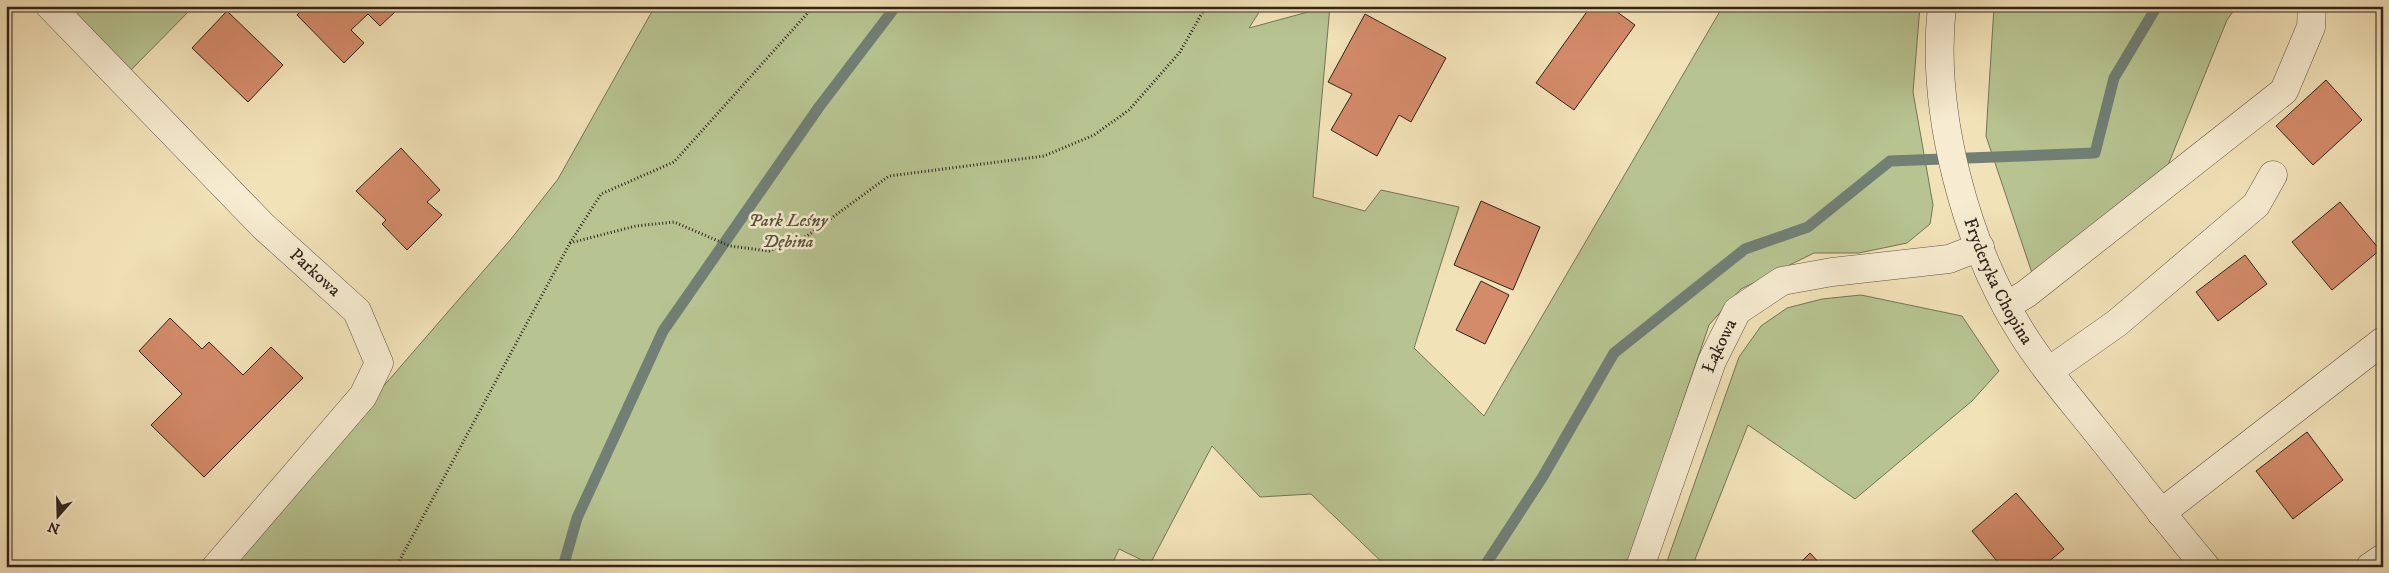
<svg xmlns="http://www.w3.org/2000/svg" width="2389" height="573" font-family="'IM FELL DW Pica',serif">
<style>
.green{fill:#b7c491;stroke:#747456}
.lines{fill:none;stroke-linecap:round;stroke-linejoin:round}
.stream{stroke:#717f75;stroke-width:11}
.building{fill:#d48b6a;stroke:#31231c}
.minor-casing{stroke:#615343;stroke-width:29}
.path{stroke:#31231c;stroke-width:3;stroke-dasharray:1 2.5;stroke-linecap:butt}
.minor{stroke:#f7ecd1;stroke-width:28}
.labels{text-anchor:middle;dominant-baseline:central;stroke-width:5;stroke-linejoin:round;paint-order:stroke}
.park-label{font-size:18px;font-style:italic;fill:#59533f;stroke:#f7ecd1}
.street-label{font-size:18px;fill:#31231c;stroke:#f7ecd1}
</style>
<rect width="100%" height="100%" fill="#f2e2b8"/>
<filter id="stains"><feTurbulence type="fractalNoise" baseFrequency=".004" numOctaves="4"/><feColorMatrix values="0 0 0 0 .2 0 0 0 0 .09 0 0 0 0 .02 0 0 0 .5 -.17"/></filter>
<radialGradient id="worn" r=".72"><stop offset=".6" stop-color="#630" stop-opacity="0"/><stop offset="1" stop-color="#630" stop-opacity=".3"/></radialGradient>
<g class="green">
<path d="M69 6H194L128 73Z"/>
<path d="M655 6H1263L1249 28 1330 6 1313 197 1365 211 1381 190 1459 207 1414 348 1484 416 1723 6H1920L1913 92 1933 205 1930 224 1907 243 1859 253H1814L1741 289 1709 325 1678 416 1631 567H1387L1311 494 1260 497 1212 446 1150 564 1119 549 1111 567H227L511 239 558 179Z"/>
<path d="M1994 6H2237L2227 20 2166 170 2034 279 1986 136Z"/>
<path d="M1861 295 1962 316 1999 371 1972 401 1855 499 1748 425 1692 567H1665L1739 357 1761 326 1787 308 1822 299Z"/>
</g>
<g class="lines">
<g class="stream">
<path d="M563 567 577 518 663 331 819 107 896 6"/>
<path d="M1484 567 1542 478 1614 353 1745 249 1808 227 1890 161 2095 153 2114 78 2157 6"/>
</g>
</g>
<g class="building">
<path d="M305 6H392L396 11 380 26 368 14 351 30 364 43 344 63 297 15Z"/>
<path d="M1591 6H1609L1635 25 1574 110 1536 83Z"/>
<path d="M227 11 283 65 248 102 192 48Z"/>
<path d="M1365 14 1446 58 1411 122 1399 115 1377 156 1331 130 1352 94 1328 82Z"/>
<path d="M2326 80 2362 120 2313 165 2276 126Z"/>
<path d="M401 148 440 190 427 202 442 215 407 250 382 224 386 220 356 191Z"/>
<path d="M1481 201 1540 227 1513 290 1454 265Z"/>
<path d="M2340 202 2380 250 2332 290 2292 242Z"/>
<path d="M2245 255 2267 284 2218 321 2196 292Z"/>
<path d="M1481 281 1509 295 1485 344 1456 330Z"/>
<path d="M170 318 202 349 209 342 243 375 271 347 303 378 204 477 151 425 182 394 139 351Z"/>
<path d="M2307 432 2343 480 2293 519 2256 471Z"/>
<path d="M2016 493 2064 549 2042 567H2002L1972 531Z"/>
<path d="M1810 553 1823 567H1796Z"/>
</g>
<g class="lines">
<defs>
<g id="minor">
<path id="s1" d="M50 6 263 226 357 311 379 363 363 396 216 567"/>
<path id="s2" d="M1942 6C1930 112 1966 246 2023 335 2043 367 2068 396 2092 426 2130 473 2167 521 2206 567"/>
<path d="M2006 306 2026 294 2284 91 2311 27 2312 6"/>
<path d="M2049 371 2117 323 2256 205 2273 175"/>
<path d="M2161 513 2383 341"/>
<path id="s3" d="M1640 567 1712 361 1737 311 1782 281 1832 272 1949 259 1980 247"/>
<path d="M2370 567 2383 558"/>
</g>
</defs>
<use href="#minor" class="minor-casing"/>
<g class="path">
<path d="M570 243 636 226 674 222 730 246 769 251 807 236 889 176 1044 156 1094 135 1129 110 1180 52 1206 6"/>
<path d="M396 567 570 243 601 194 674 162 814 6"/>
</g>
<use href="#minor" class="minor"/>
</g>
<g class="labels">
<g class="park-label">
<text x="788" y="221">Park Leśny<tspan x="788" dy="21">Dębina</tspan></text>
</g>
<g class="street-label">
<text stroke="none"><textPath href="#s1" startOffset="376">Parkowa</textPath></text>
<text stroke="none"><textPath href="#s2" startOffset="285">Fryderyka Chopina</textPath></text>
<text stroke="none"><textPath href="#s3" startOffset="235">Łąkowa</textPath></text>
</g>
</g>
<rect width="2389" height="573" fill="none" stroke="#f2e2b8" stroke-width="25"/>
<rect x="8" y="8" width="2374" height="558" fill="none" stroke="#31231c" stroke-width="2.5"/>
<rect x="12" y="12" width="2364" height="548" fill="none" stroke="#31231c"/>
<g transform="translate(58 516) rotate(200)" stroke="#f7ecd1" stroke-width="4" paint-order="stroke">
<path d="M0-4L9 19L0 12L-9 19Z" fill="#31231c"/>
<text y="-8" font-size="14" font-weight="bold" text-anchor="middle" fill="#31231c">N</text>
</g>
<rect width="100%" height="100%" filter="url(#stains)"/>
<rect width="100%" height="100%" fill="url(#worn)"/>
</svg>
